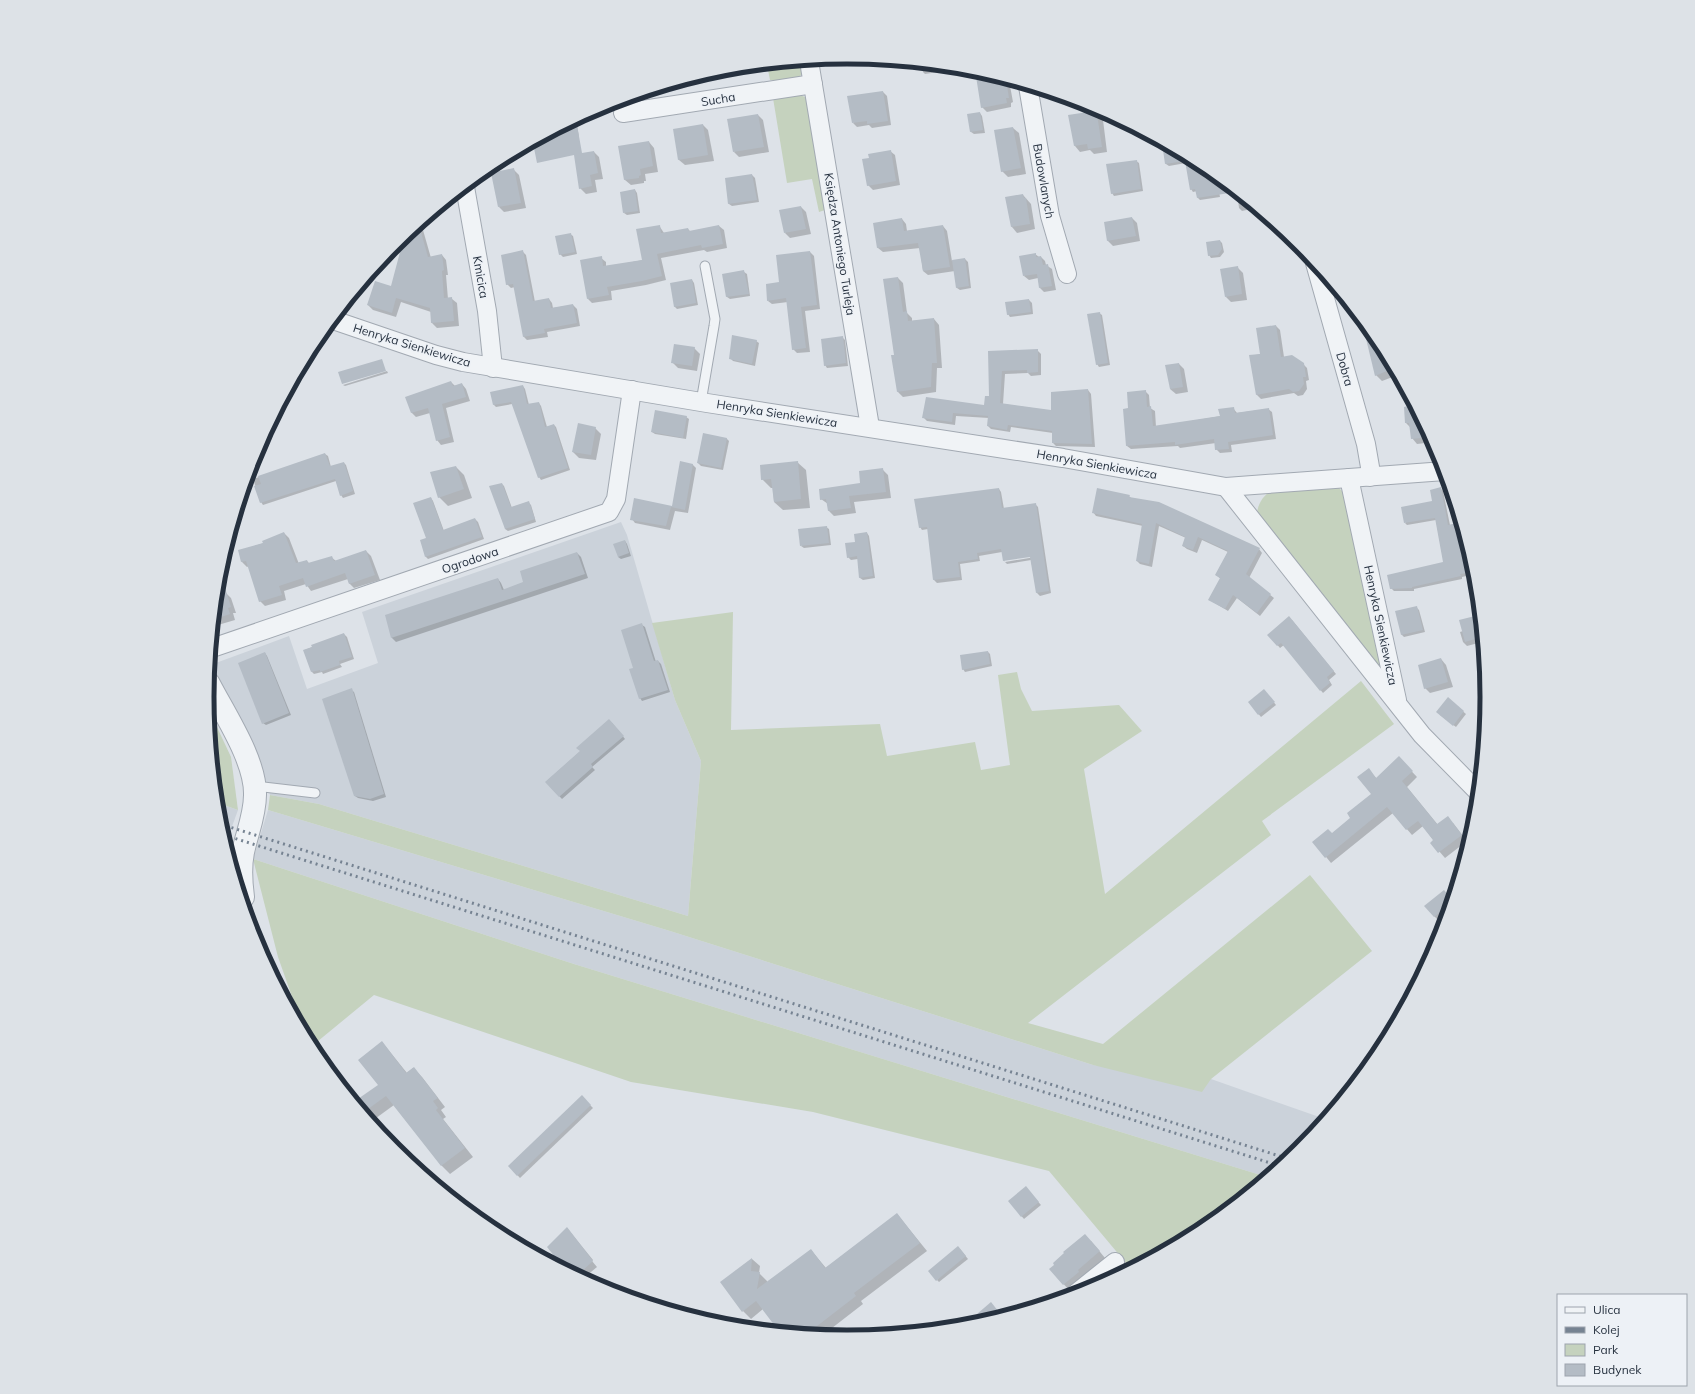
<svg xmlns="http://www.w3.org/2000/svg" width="1695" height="1394" font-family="Mulish,sans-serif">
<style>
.built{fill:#cbd2da}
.green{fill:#c5d2be}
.shadow{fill:#0003}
.building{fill:#b4bcc5}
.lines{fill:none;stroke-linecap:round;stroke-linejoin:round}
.service-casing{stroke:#a2a9b2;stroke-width:11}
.minor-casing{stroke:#a2a9b2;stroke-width:20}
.tertiary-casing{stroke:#a2a9b2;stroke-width:24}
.service{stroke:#f0f3f6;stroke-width:9}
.minor{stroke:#f0f3f6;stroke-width:18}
.tertiary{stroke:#f0f3f6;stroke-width:22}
.rail{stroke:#768392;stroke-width:3;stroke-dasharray:2 4;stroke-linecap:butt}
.labels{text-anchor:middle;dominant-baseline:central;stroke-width:3;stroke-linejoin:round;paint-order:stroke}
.street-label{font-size:12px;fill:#26313f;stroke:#edf1f6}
.rim{fill:none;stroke:#26313f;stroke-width:5}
</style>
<rect width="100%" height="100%" fill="#dde2e8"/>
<g class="built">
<path d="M621 522 627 535 675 700 701 761 688 916 319 804 270 795 264 775 212 668 213 664 289 636 307 689 378 663 362 612Z"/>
<path d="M218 803 238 810 226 843 220 822Z"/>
<path d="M268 810 670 931 1093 1065 1211 1079 1325 1119 1300 1150 1267 1177 574 964 253 859Z"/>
</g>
<g class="green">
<path d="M801 62 803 73 796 80H770L767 65Z"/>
<path d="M795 93 805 97 809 106 825 210 819 212 812 179 787 183 773 98Z"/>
<path d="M1338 487 1344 493 1381 665 1378 666 1257 513C1258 504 1263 495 1272 491Z"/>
<path d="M733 612 731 730 880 724 887 756 975 742 981 770 1010 765 998 675 1017 672 1021 689 1032 711 1119 705 1142 731 1084 769 1105 894 1361 681 1394 724 1262 821 1271 835 1028 1023 1103 1044 1310 875 1372 951 1211 1079 1202 1092 1093 1065 670 931 268 810 270 795 319 804 688 916 701 761 675 700 652 623Z"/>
<path d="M209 710 231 757 238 810 218 803Z"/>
<path d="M253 859 574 964 1267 1177 1203 1229 1108 1280 1126 1263 1049 1171 813 1112 631 1082 374 995 312 1046 306 1036 278 957Z"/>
</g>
<g class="shadow">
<path d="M843 57H848L874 60 848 65Z"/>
<path d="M921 64 944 67 945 71 925 74 923 72Z"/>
<path d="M754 66 755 72 726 77 721 70Z"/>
<path d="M983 72 1009 80 1013 102 1011 103V107L987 112 982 107Z"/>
<path d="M700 76 701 83 672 88 669 85Z"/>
<path d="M883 92 887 96 891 125 872 128 869 125 857 127 853 123Z"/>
<path d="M980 113 982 116 985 133 974 134 971 132 968 115Z"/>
<path d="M1088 113 1092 116 1097 115 1103 120 1107 152 1094 154 1090 150 1080 152 1075 146 1069 116Z"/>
<path d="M758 115 763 120 769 152 739 157 734 152Z"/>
<path d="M576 120 579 137 565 136 563 127Z"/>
<path d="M703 125 708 130 714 161 685 165 679 160 674 130Z"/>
<path d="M1013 128 1019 133 1026 174 1008 177 1002 171Z"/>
<path d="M649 142 654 148 658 172 645 174 646 181H644V183L631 185 625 180 620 147Z"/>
<path d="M1163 143 1200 163 1201 174 1212 173 1216 175 1220 197 1200 200 1198 198 1197 191 1193 192 1191 189 1186 163 1169 166 1166 164Z"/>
<path d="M890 151 895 155 900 185 873 190 868 185 870 159Z"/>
<path d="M594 152 599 157 603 179 595 180 597 192 586 194 580 188Z"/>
<path d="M1136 161 1139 163 1143 191 1114 196 1112 193Z"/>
<path d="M514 170 519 175 526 208 504 212 499 207Z"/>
<path d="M752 175 755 178 759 202 732 206 729 204 726 179Z"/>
<path d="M635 190 637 193 640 213 627 215 624 213Z"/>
<path d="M1237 192 1256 208 1242 211 1239 208Z"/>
<path d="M1023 195 1031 204 1035 229 1017 233 1012 227 1006 198Z"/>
<path d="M801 207 806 212 811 234 790 238 785 233Z"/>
<path d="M429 217 430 218 423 230 431 258 442 255 446 260 448 275H446L448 299H452L457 303 459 326 437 328 432 323 431 312 401 302 396 317 373 310 368 305 392 288 403 265 397 243Z"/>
<path d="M1132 218 1137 223 1140 241 1113 246 1108 241 1105 223Z"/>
<path d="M902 219 906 224 907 231 943 226 947 231 952 261 965 259 968 262 971 288 960 290 957 288 955 271 928 275 923 271 920 248 883 252 878 248 874 224Z"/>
<path d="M719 226 724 230 727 248 707 252 704 250 661 258 666 280 646 285 611 291 612 300 592 303 588 299 601 258 606 262V267L643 260 660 227 664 233 688 229 691 232Z"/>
<path d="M570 234 573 236 577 254 563 257 560 254Z"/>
<path d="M1220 241 1222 243 1224 252 1220 257 1211 258 1209 255Z"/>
<path d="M522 251 526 255 535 302 549 299 552 303 553 308 573 305 577 309 580 326 547 332 548 337 527 340 524 337 515 287 511 288 507 284Z"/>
<path d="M810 252 814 256 820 309 805 311 810 352 797 353 793 349 788 302 772 304 768 301 780 283Z"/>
<path d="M1035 254 1039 257H1041L1045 261 1046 265 1052 269 1056 290 1044 292 1040 288 1038 278 1029 280 1024 276Z"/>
<path d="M1237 267 1243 273 1247 300 1231 302 1226 297Z"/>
<path d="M744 272 747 274 750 296 730 299 727 297 723 275Z"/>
<path d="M898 278 903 283 907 313 912 318V321L934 319 939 325 942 368H937L936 392 903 397 898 392Z"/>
<path d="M692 280 694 283 698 305 677 309 674 306Z"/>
<path d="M1029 300 1032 303 1033 314 1010 317 1008 314Z"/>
<path d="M1099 313 1102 315 1110 365 1099 367 1097 364Z"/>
<path d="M1359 317 1380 342 1398 375 1382 381 1376 375 1364 327Z"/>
<path d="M1276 326 1280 330 1284 357 1303 364 1307 368 1309 380 1306 381 1307 389 1303 395 1298 396 1294 393 1261 399 1257 395 1250 356 1261 354Z"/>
<path d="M842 337 845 340 848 366 827 368 825 365Z"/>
<path d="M756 341 759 343 755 366 733 361 730 358Z"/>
<path d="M694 348 700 354 697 371 678 368 673 363Z"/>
<path d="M1037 350 1041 354V375L1031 376 1028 373 1005 374 1003 404 1052 411 1088 390 1091 394 1095 447 1056 446 1053 443V433L1011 427 1010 432 991 429 988 426 989 418 956 416 955 425 927 421 924 418 985 407 990 397 989 352Z"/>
<path d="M1179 364 1184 369 1188 392 1176 394 1170 389Z"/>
<path d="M387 371 388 373 345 386 343 385Z"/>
<path d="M451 382 455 386 462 384 466 389 470 401 446 408 454 442 441 445 437 440 430 413 416 417 411 412Z"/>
<path d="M523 386 525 389 529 405 539 403 541 406 547 427 554 425 556 427 570 470 541 480 539 477 514 407 512 404 496 407 494 405 491 393Z"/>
<path d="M1145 391 1149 395 1150 408 1155 411 1156 427 1221 416 1233 408 1237 413 1268 409 1272 412 1276 439 1231 445 1232 452 1220 453 1216 449V443L1180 448 1178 446 1131 449 1127 446 1129 409Z"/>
<path d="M1415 407 1434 442 1417 444 1412 438 1411 428 1406 423Z"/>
<path d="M686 417 689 419 686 439 655 434 652 432Z"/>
<path d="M595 428 601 434 596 460 579 458 573 452Z"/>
<path d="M726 438 729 441 723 470 701 466 698 463Z"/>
<path d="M325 454 328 456 331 467 344 463 346 465 355 494 343 498 341 495 336 481 263 505 261 502 253 479Z"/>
<path d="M797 462 806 470 810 508 783 510 774 502 773 488H771L762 479Z"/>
<path d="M692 464 696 468 688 513 675 511 670 530 635 523 632 519 635 499 672 507Z"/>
<path d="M456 467 464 475 472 498 448 506 439 497Z"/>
<path d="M883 470 888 475 891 498 854 502 856 513 834 516 829 511 828 504 821 499 862 484Z"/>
<path d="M502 484 504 486 512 508 528 502 531 505 536 522 508 531 505 529Z"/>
<path d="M999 489 1001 492 1004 509 1036 505 1038 507 1051 593 1040 596 1037 593 1031 560 1007 564 1005 562 1035 557V555L1005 560V562L1002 552 979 556 980 561 960 564 962 580 937 583 934 580 928 529 922 530 920 527Z"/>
<path d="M1441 489 1443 491 1450 525 1460 523 1475 574 1462 577V579L1414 589V591H1394L1391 588 1444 563 1436 520 1407 525 1405 523 1433 502Z"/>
<path d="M1129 496 1131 498 1259 549 1262 553 1249 578 1274 598 1260 616 1237 598 1228 611 1210 600 1221 579 1216 575 1228 552 1202 540 1197 553 1187 549 1183 546 1186 538 1159 526 1152 567 1140 564 1137 561 1143 526 1096 516 1093 512Z"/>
<path d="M431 498 433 501 444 531 475 519 478 522 484 539 428 559 426 557Z"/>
<path d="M826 527 829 529 831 545 804 548 801 546Z"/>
<path d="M284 533 289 538 299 564 307 561 310 564 331 557 336 561 366 551 371 556 380 580 354 588 349 583 348 579 311 591 306 584 284 591 286 600 265 606 260 601 249 566 247 567 242 562 239 551 264 543Z"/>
<path d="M867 533 869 536 875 578 863 580 860 578 858 559 851 560 848 557 856 543Z"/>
<path d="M625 541 627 544 631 556 621 559 618 557Z"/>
<path d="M577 553 581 557 588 578 396 642 392 638 386 616 498 579 501 583 504 590 525 582Z"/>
<path d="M226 593 231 598 236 613H233L235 620 218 625 215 621 218 595Z"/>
<path d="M1416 607 1419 610 1425 632 1404 637 1402 635 1396 612Z"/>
<path d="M1479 613 1482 642 1467 646 1463 642 1460 632 1463 631 1473 617 1472 615Z"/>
<path d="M1292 620 1336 674 1329 680 1332 685 1323 693 1284 645 1280 648 1269 635Z"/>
<path d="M642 625 645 627 656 662 658 661 661 664 670 692 642 701 640 698 635 669Z"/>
<path d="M344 634 347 637 354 659 340 664 342 667 323 674 322 672 314 674 312 672 305 650Z"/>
<path d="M988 652 990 654 992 666 965 672 963 669Z"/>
<path d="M265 653 267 656 291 715 266 725 263 723Z"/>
<path d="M1441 659 1446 665 1453 687 1430 693 1425 688Z"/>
<path d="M1486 682 1487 691 1483 687Z"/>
<path d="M351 690 354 692 386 797 373 801 358 798 355 796Z"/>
<path d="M1266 693 1276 705 1261 717 1249 702Z"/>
<path d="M1448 699 1466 714 1456 727 1440 715Z"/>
<path d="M612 723 625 739 592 767 595 770 562 799 546 782Z"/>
<path d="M1399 758 1417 777 1407 787 1438 825 1453 823 1467 841 1445 858 1432 843 1434 841 1423 826 1412 835 1393 813 1331 863 1314 842 1332 834 1352 818 1372 794 1368 769 1377 779Z"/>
<path d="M1451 901 1449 909 1437 919 1434 916Z"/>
<path d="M382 1042 407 1073 413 1068 422 1077 445 1107 441 1110 446 1117 443 1119 473 1157 450 1174 442 1166 394 1105 372 1121 356 1102 379 1086Z"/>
<path d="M582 1097 593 1108 520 1178 509 1166Z"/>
<path d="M1028 1190 1041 1205 1024 1219 1009 1201Z"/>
<path d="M897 1214 927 1251 861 1301 863 1304 823 1335 779 1330 763 1309 751 1319 743 1311 722 1282 752 1259 760 1266 759 1273 767 1281V1283L811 1250 826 1268Z"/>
<path d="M567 1228 593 1260 592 1261 597 1267 585 1277 588 1280 566 1268 549 1247Z"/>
<path d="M1091 1241 1105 1258 1083 1276 1084 1278 1069 1290 1051 1270Z"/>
<path d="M960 1249 968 1259 939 1282 937 1280Z"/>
<path d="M965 1321 967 1324 972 1325 959 1326Z"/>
</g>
<g class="building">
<path d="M975 70 1006 79 1009 98H1006L1007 103 981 108Z"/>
<path d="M883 91 888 121 867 124V121L852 123 847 96Z"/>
<path d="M980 112 983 130 970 132 967 114Z"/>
<path d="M1088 112V115L1097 114 1102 147 1088 149 1087 144 1074 146 1068 115Z"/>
<path d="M758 114 764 147 733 152 727 119Z"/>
<path d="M575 121V126L577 125 582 153 594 151 598 173 590 175 592 186 579 189 574 155 537 163 533 143Z"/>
<path d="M703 124 708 155 678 160 673 129Z"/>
<path d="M1013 127 1021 168 1001 172 994 130Z"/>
<path d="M649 141 653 166 640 169 641 175 639 176V178L624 180 618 146Z"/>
<path d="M1162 143 1203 165 1236 192 1197 198 1195 189 1190 190 1185 161 1165 164Z"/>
<path d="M891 150 896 181 867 186 862 159 869 158 868 154Z"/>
<path d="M1137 160 1141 189 1111 194 1106 164Z"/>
<path d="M514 168 521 203 498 207 491 173Z"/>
<path d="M752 174 757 200 728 204 725 178Z"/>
<path d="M635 189 638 211 623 213 620 192Z"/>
<path d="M1023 194 1024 198H1026L1030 224 1011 227 1005 197Z"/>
<path d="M801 206 806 229 784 233 779 210Z"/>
<path d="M1132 217 1136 236 1107 241 1104 222Z"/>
<path d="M902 218 904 231 943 225 950 267 923 271 918 243 877 248 873 223Z"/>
<path d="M419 225 428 257 442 254 444 270 442 271 444 298 452 297 454 321 431 323 430 308 396 298 392 313 367 305 375 281 391 286 404 237Z"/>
<path d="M660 225 661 233 688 228 689 231 719 225 723 244 702 248 701 245 657 254 662 276 642 281 607 287 609 295 587 299 580 260 602 256 603 266 642 260 636 229Z"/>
<path d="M571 233 575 252 559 255 555 236Z"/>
<path d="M1220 240 1222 249 1218 255 1208 256 1206 242Z"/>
<path d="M523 250 533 301 549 298 551 308 573 304 577 323 544 329 545 333 523 337 513 284 506 285 501 255Z"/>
<path d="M810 251 817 305 801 307 806 348 792 350 786 298 767 301 766 284 779 282 776 255Z"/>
<path d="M1036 253V257L1041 256 1043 265 1048 264 1052 286 1039 288 1037 274 1023 276 1019 256Z"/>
<path d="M965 258 969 286 956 288 952 260Z"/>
<path d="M1238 266 1242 294 1225 297 1220 269Z"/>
<path d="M744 270 749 294 726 297 722 274Z"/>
<path d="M898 277 903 312 907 311 908 321 934 318 937 363H932L931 387 897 392 891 355H894L883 279Z"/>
<path d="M692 279 696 303 674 307 670 283Z"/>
<path d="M1029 299 1031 312 1007 315 1005 302Z"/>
<path d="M1100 312 1108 363 1096 365 1087 314Z"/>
<path d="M1361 318 1380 342 1394 368 1375 376Z"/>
<path d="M1276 325 1281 357 1292 355 1304 363 1306 377H1303L1304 384 1299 391 1293 392 1289 389 1256 395 1249 355 1260 354 1256 328Z"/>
<path d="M732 335 757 340 752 364 729 359Z"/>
<path d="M843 336 846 363 824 366 821 339Z"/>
<path d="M674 344 695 347 692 366 671 363Z"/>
<path d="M1038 349V372L1027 373V370L1002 371 1000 403 1051 410V392L1088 389 1092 444 1052 443V431L1008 425 1007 430 987 426 988 416 953 413 952 422 922 418 926 397 984 405 985 396H989L988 351Z"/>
<path d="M382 359 386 371 342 384 338 372Z"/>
<path d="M1179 363 1183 387 1170 389 1165 365Z"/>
<path d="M451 381 453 386 462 383 466 397 442 404 450 437 436 441 428 408 411 413 405 397Z"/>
<path d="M523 385 527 404 539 402 545 427 554 424 568 468 538 478 511 402 493 405 490 392Z"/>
<path d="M1146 390 1147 407 1151 406 1153 426 1220 416 1218 409 1234 407 1235 413 1269 408 1273 435 1228 442 1229 449 1215 450 1214 439 1175 445V442L1126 446 1123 409 1128 408 1127 392Z"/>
<path d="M1407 393 1427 429 1431 437 1411 439 1409 423H1405L1404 407 1408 406Z"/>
<path d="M655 410 687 416 683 438 651 432Z"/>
<path d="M578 423 596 427 591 455 572 452Z"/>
<path d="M703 433 727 438 721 468 697 463Z"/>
<path d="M325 453 330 466 344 462 353 491 340 496 335 479 260 503 254 486 261 484 258 476Z"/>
<path d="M680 461 693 464 685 510 671 507 666 526 630 520 634 498 672 506Z"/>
<path d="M798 461 801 499 774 502 771 479 761 480 760 465Z"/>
<path d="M456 466 464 489 438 498 430 472Z"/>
<path d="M883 468 886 492 849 496 851 508 828 511 826 499 820 500 819 489 860 483 859 471Z"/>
<path d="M502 483 511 507 529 501 535 519 505 529 489 486Z"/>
<path d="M1441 487 1448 525 1458 523 1459 530H1462L1474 568H1472L1473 572 1460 574 1461 576 1412 587V588L1390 589 1387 575 1443 562 1435 518 1404 523 1401 507 1432 501 1430 490Z"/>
<path d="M999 488 1002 508 1036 503 1049 591 1036 593 1030 557 1003 561 1001 549 977 553 978 559 958 562 960 577 933 580 927 527 919 528 914 499Z"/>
<path d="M1097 488 1130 495 1129 497 1159 502 1260 548 1246 574 1271 594 1257 613 1233 595 1225 609 1208 600 1220 578 1215 575 1228 551 1198 537 1193 550 1182 546 1185 537 1156 523 1149 564 1136 561 1142 524 1092 513Z"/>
<path d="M431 497 443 530 475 518 482 537 425 557 420 540 426 538 413 503Z"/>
<path d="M827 526 829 543 800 546 798 529Z"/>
<path d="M284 532 296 563 307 560 308 563 332 556 334 561 366 550 375 575 349 584 345 573 306 587 303 578 279 586 282 595 259 602 246 561 241 562 238 550 263 543 262 541Z"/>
<path d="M867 532 873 576 859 578 857 556 847 558 845 543 855 542 854 534Z"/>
<path d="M625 540 629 553 618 557 613 544Z"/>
<path d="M577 552 585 574 391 638 385 615 498 578 502 590 523 582 520 571Z"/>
<path d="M220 572 231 607 228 608 230 614 215 619Z"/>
<path d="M1417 606 1423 630 1401 635 1395 611Z"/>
<path d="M1479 615 1482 637 1465 642 1459 620Z"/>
<path d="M1289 616 1334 671 1327 677 1330 683 1320 691 1281 643 1277 646 1267 635Z"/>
<path d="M642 623 654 661 658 660 668 690 639 699 629 669 633 668 621 630Z"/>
<path d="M344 633 352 657 339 661 340 665 320 672V670L311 672 303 650 312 647 311 645Z"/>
<path d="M988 651 990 664 962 670 960 655Z"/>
<path d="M265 652 289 713 262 724 238 663Z"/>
<path d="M1441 658 1448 682 1424 689 1418 665Z"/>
<path d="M352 688 384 794 370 799 354 796 322 699Z"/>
<path d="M1264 689 1275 702 1258 715 1248 702Z"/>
<path d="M1448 697 1464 711 1453 726 1436 712Z"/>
<path d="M609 719 624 736 591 764 593 767 559 797 545 782 580 751 576 748Z"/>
<path d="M1399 756 1413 771 1402 781 1437 824 1448 816 1462 835 1438 853 1430 843 1433 840 1418 821 1406 830 1387 807 1325 858 1312 842 1328 829 1332 833 1350 818 1347 813 1371 794 1357 777 1369 768 1376 778Z"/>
<path d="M1444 890 1452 900 1451 903 1434 917 1424 906Z"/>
<path d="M382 1041 406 1073 414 1067 438 1098 433 1101 438 1108 436 1110 465 1148 441 1166 386 1096 364 1112 355 1101 378 1085 358 1060Z"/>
<path d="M582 1095 591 1105 517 1176 508 1166Z"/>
<path d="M1026 1186 1039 1202 1021 1217 1008 1201Z"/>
<path d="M897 1213 920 1243 854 1293 856 1296 808 1333 778 1330 756 1301 742 1312 720 1282 752 1258 751 1271 760 1272 757 1289 811 1249 825 1268Z"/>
<path d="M567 1227 593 1261 578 1275 563 1267 547 1247Z"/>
<path d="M1085 1234 1100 1251 1078 1270 1079 1272 1063 1285 1049 1269 1054 1265 1053 1263 1064 1253 1063 1252Z"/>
<path d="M958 1246 966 1256 936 1281 928 1271Z"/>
<path d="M991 1302 1002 1316 972 1325 963 1326Z"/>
</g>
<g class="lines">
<defs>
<g id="service">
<path d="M701 402 714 326 715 319 705 266"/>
<path d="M255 786 315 793"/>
</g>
<g id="minor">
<path d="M809 61 870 427"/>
<path d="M1028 86 1050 216 1067 274"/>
<path d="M623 113 813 84"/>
<path d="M465 187 487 311 493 368"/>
<path d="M1315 263 1366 444 1370 467V477"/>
<path d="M333 320 436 355 463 362 707 403 1063 458 1226 487 1445 471"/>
<path d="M1349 478 1397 700"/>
<path d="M1226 487 1422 735 1478 792"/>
<path d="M212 648 609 512 616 499 632 390"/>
<path d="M1075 1294 1115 1262"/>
</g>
<path id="tertiary" d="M209 684C225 715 256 761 255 795 255 815 247 833 243 852 240 867 241 882 243 897"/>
</defs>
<use href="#service" class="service-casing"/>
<use href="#minor" class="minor-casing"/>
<use href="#tertiary" class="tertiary-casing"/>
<use href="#service" class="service"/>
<use href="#minor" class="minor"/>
<use href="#tertiary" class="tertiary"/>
<g class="rail">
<path d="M220 824 1289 1159"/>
<path d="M224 835 1280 1166"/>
</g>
</g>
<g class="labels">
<g class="street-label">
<text transform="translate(718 99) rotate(-9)">Sucha</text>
<text transform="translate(1044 181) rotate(80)">Budowlanych</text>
<text transform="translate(840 244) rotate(81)">Księdza Antoniego Turleja</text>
<text transform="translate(481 277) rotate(80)">Kmicica</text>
<text transform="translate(412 345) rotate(17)">Henryka Sienkiewicza</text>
<text transform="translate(1345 369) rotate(74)">Dobra</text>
<text transform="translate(777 413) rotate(9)">Henryka Sienkiewicza</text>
<text transform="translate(1097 464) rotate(10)">Henryka Sienkiewicza</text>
<text transform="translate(470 560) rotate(-19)">Ogrodowa</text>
<text transform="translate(1381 625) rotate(78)">Henryka Sienkiewicza</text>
</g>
</g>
<path d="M0 0H1695V1394H0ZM214 697a633 633 0 1 1 1266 0a633 633 0 1 1-1266 0Z" fill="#dde2e7" fill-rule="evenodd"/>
<path class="rim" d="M214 697a633 633 0 1 1 1266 0a633 633 0 1 1-1266 0Z"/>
<rect x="1557" y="1294" width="130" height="92" fill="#edf1f6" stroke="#9da4ad"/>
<rect x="1565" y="1307" width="20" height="6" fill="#f0f3f6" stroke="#9da4ad"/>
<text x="1593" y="1314" font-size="12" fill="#26313f">Ulica</text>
<rect x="1565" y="1327" width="20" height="6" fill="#768392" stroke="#9da4ad"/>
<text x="1593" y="1334" font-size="12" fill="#26313f">Kolej</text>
<rect x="1565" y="1344" width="20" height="12" fill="#c5d2be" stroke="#9da4ad"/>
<text x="1593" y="1354" font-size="12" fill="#26313f">Park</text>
<rect x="1565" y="1364" width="20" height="12" fill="#b4bcc5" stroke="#9da4ad"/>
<text x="1593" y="1374" font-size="12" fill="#26313f">Budynek</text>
</svg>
